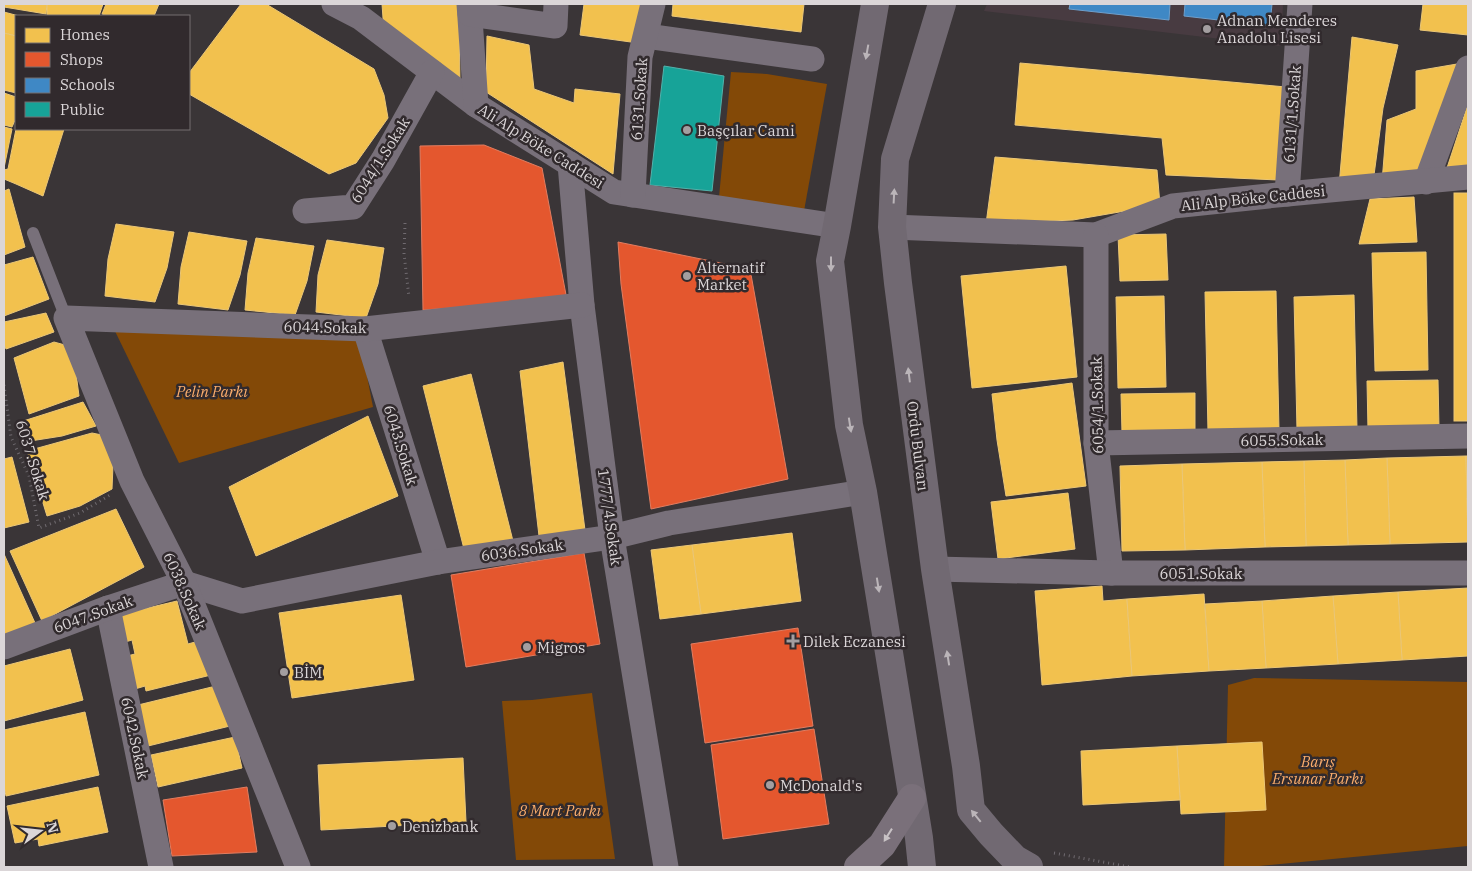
<svg xmlns="http://www.w3.org/2000/svg" width="1472" height="871" font-family="'IBM Plex Serif',serif">
<style>
.built{fill:#483b41}
.green{fill:#834907}
.homes{fill:#f2c14e;stroke:#ebc777}
.shops{fill:#e4572e;stroke:#e17d61}
.schools{fill:#3f88c5;stroke:#6e9fcb}
.public{fill:#17a398;stroke:#52b2ab}
.lines{fill:none;stroke-linecap:round;stroke-linejoin:round}
.path{stroke:#706b70;stroke-width:3;stroke-dasharray:1 4;stroke-linecap:butt}
.service{stroke:#78707a;stroke-width:12}
.minor{stroke:#78707a;stroke-width:25}
.secondary{stroke:#716972;stroke-width:28}
.primary{stroke:#7a707a;stroke-width:28}
.oneway{fill:#bbb5b9}
.oneway2{fill:#c8c2c5}
.poi-dot{fill:#a39ea0;stroke:#312a2d;stroke-width:2}
.labels{text-anchor:middle;dominant-baseline:central;stroke-width:5;stroke-linejoin:round;paint-order:stroke}
.poi-label{font-size:15px;fill:#dbd6d8;stroke:#312a2d;text-anchor:start}
.street-label{font-size:15px;fill:#dbd6d8;stroke:#312a2d}
.park-label{font-size:15px;font-style:italic;fill:#fbad6c;stroke:#312a2d}
</style>
<rect width="100%" height="100%" fill="#3a3537"/>
<path class="built" d="M987 4H1283L1281 46 984 11Z"/>
<g class="green">
<path d="M731 72 767 74 827 84 804 211 719 197Z"/>
<path d="M113 327 360 340 373 407 179 463Z"/>
<path d="M1254 678 1468 682V846L1249 867H1224L1228 685Z"/>
<path d="M592 693 615 859 516 860 502 701 532 700Z"/>
</g>
<g class="homes">
<path d="M4 4H47L46 14 4 7Z"/>
<path d="M47 4H103L99 16H47Z"/>
<path d="M106 4H159L154 16H107L102 14Z"/>
<path d="M241 4H266L374 69 384 95 388 118 356 163 329 174 189 94V73Z"/>
<path d="M382 4H459L460 85 384 32Z"/>
<path d="M584 4H644L638 43 580 35Z"/>
<path d="M673 4H804L801 32 672 16Z"/>
<path d="M1423 4H1468V35L1420 30Z"/>
<path d="M4 12 19 16H16V36L4 33Z"/>
<path d="M4 33 16 36V93L4 90Z"/>
<path d="M487 36 529 45 534 89 574 103 575 89 620 94 613 174 486 92Z"/>
<path d="M1352 37 1398 45 1383 108 1374 175 1339 186Z"/>
<path d="M1020 63 1286 87 1278 180 1166 175 1162 138 1015 125Z"/>
<path d="M1457 64 1422 176 1382 182 1387 120 1416 109V71Z"/>
<path d="M4 93 16 97V118L12 127 4 125Z"/>
<path d="M1468 104V171L1445 174Z"/>
<path d="M4 127 12 129 4 168Z"/>
<path d="M16 129H64L43 196 16 184 4 179V170L8 169Z"/>
<path d="M995 157 1157 170 1160 205 1073 220 986 224Z"/>
<path d="M9 189 25 247 4 255V191Z"/>
<rect x="1454" y="193" width="14" height="228"/>
<path d="M1414 197 1417 242 1359 244 1370 199Z"/>
<path d="M116 224 174 232 167 268 155 302 105 296 108 259Z"/>
<path d="M189 232 247 241 240 275 228 310 178 304 181 267Z"/>
<path d="M1166 234 1168 280 1120 281 1118 235Z"/>
<path d="M256 238 314 246 307 281 295 315 245 310 248 273Z"/>
<path d="M327 240 384 248 378 284 366 318 316 312 318 275Z"/>
<path d="M1426 252 1428 370 1375 371 1372 253Z"/>
<path d="M33 257 49 299 4 316V265Z"/>
<path d="M1066 266 1077 377 972 388 961 276Z"/>
<path d="M1276 291 1279 431 1208 432 1205 292Z"/>
<path d="M1354 295 1357 429 1297 430 1294 297Z"/>
<path d="M1164 296 1166 387 1118 388 1116 297Z"/>
<path d="M46 313 54 332 6 349 4 344V322Z"/>
<path d="M54 342 65 345 76 373 79 396 29 414 14 358Z"/>
<path d="M563 362 585 530 539 536 520 371Z"/>
<path d="M471 374 513 541 465 553 423 386Z"/>
<path d="M1438 380 1439 428 1368 430 1367 381Z"/>
<path d="M1072 383 1086 486 1006 496 997 440 992 394Z"/>
<path d="M1195 393V431L1122 433 1121 394Z"/>
<path d="M83 402 96 426 62 436 24 442 17 423Z"/>
<path d="M368 416 398 496 256 556 229 487Z"/>
<path d="M92 433 102 435 113 465 112 489 80 506 47 516 27 451Z"/>
<path d="M1466 456 1468 542 1390 544 1387 458Z"/>
<path d="M1466 456H1468V542Z"/>
<path d="M12 457 29 522 4 528V459Z"/>
<path d="M1387 458 1390 544 1348 545 1345 460Z"/>
<path d="M1345 460 1348 545 1306 546 1304 461Z"/>
<path d="M1304 461 1306 546 1265 547 1262 462Z"/>
<path d="M1262 462 1265 547 1185 550 1182 464Z"/>
<path d="M1182 464 1185 550 1122 551 1120 466Z"/>
<path d="M1068 493 1075 549 998 559 991 502Z"/>
<path d="M116 509 144 567 42 621 10 551Z"/>
<path d="M792 533 801 601 701 614 692 545Z"/>
<path d="M692 545 701 614 660 619 651 550Z"/>
<path d="M4 554 35 623 4 636Z"/>
<path d="M1102 586 1103 601 1127 599 1132 676 1042 685 1035 591Z"/>
<path d="M1468 588V656L1402 660 1398 592Z"/>
<path d="M1398 592 1402 660 1338 664 1333 596Z"/>
<path d="M1204 594 1209 671 1132 676 1127 599Z"/>
<path d="M401 595 414 680 292 698 279 613Z"/>
<path d="M1333 596 1338 664 1266 668 1262 601Z"/>
<path d="M177 601 188 644 202 640 211 675 146 691 145 686 135 689 127 656 135 654 132 640 125 642 118 615Z"/>
<path d="M1262 601 1266 668 1209 671 1205 604Z"/>
<path d="M70 649 83 700 4 721V666Z"/>
<path d="M220 685 230 726 148 746 138 705Z"/>
<path d="M85 712 99 775 6 796 4 786V730Z"/>
<path d="M235 737 242 768 158 787 151 755Z"/>
<path d="M1262 742 1266 810 1181 814 1177 746Z"/>
<path d="M1177 746 1180 800 1083 805 1081 751Z"/>
<path d="M463 758 466 822 321 830 318 765Z"/>
<path d="M98 787 108 832 39 846 38 839 15 843 7 806Z"/>
</g>
<g class="shops">
<path d="M484 145 542 168 567 300 423 310 420 146Z"/>
<path d="M618 242 750 269 788 479 651 509 621 284Z"/>
<path d="M584 553 600 644 466 667 451 575Z"/>
<path d="M798 628 813 726 705 743 691 644Z"/>
<path d="M814 729 829 824 723 839 711 745Z"/>
<path d="M247 787 257 852 172 856 163 800Z"/>
</g>
<g class="schools">
<path d="M1070 4H1170L1169 20 1069 9Z"/>
<path d="M1185 4H1272L1270 26 1184 16Z"/>
</g>
<path class="public" d="M664 66 724 76 712 191 650 185Z"/>
<g class="lines">
<g class="path">
<path d="M405 223 404 254 409 297"/>
<path d="M4 385 11 437 29 476 39 528 80 513 110 495"/>
<path d="M1054 853 1130 867"/>
</g>
<path class="service" d="M33 233 66 318"/>
<g class="minor">
<path d="M334 4 361 18 476 105 614 192 837 226"/>
<path d="M469 4 476 105"/>
<path d="M470 14 555 26 556 4"/>
<path d="M646 36 812 59"/>
<path d="M570 164 582 305 612 537 666 867"/>
<path d="M1426 182 1468 68"/>
<path d="M1287 194 1300 4"/>
<path d="M633 195 640 57 653 4"/>
<path d="M305 211 353 207 383 160 432 72"/>
<path d="M892 227 1096 235 1173 206 1287 194 1468 177"/>
<path d="M1096 235V443L1111 573"/>
<path d="M365 329 438 562"/>
<path d="M1096 443 1468 436"/>
<path d="M935 569 1111 573H1468"/>
<path d="M184 583 242 601 438 562 612 537 669 523 863 492"/>
<path d="M108 608 161 867"/>
<path d="M4 647 108 608 184 583"/>
<path d="M298 867 184 583 132 481 66 318 365 329 582 305"/>
</g>
<g class="secondary">
<path d="M875 4 837 226 830 261 849 425 863 492 919 838 922 867"/>
<path d="M942 4 895 159 892 227 898 283 935 569 966 766 971 810 991 834 1015 859 1029 867"/>
</g>
<path class="primary" d="M858 867 882 845 912 798"/>
</g>
<defs><path id="oneway-solid" d="M-6-.8H1V-3.2L6.5 0L1 3.2V.8H-6Z" transform="scale(1.25)"/></defs>
<g class="oneway">
<use href="#oneway-solid" transform="translate(867 52) rotate(100)"/>
<use href="#oneway-solid" transform="translate(894 196) rotate(-87)"/>
<use href="#oneway-solid" transform="translate(831 264) rotate(90)"/>
<use href="#oneway-solid" transform="translate(909 375) rotate(-97)"/>
<use href="#oneway-solid" transform="translate(850 425) rotate(81)"/>
<use href="#oneway-solid" transform="translate(878 585) rotate(81)"/>
<use href="#oneway-solid" transform="translate(948 658) rotate(-99)"/>
<use href="#oneway-solid" transform="translate(976 816) rotate(-129)"/>
</g>
<use class="oneway2" href="#oneway-solid" transform="translate(888 835) rotate(122)"/>
<g class="poi-dot">
<circle cx="1207" cy="29" r="5"/>
<circle cx="687" cy="130" r="5"/>
<circle cx="687" cy="276" r="5"/>
<path d="M790.5 633.5h5v5h5v5h-5v5h-5v-5h-5v-5h5z"/>
<circle cx="527" cy="647" r="5"/>
<circle cx="284" cy="672" r="5"/>
<circle cx="770" cy="785" r="5"/>
<circle cx="392" cy="826" r="5"/>
</g>
<g class="labels">
<g class="poi-label">
<text x="1217" y="20">Adnan Menderes<tspan x="1217" dy="17">Anadolu Lisesi</tspan></text>
<text x="697" y="130">Başçılar Cami</text>
<text x="697" y="267">Alternatif<tspan x="697" dy="17">Market</tspan></text>
<text x="803" y="641">Dilek Eczanesi</text>
<text x="537" y="647">Migros</text>
<text x="294" y="672">BİM</text>
<text x="780" y="785">McDonald's</text>
<text x="402" y="826">Denizbank</text>
</g>
<g class="street-label">
<text transform="translate(639 99) rotate(-86)">6131.Sokak</text>
<text transform="translate(1292 114) rotate(-86)">6131/1.Sokak</text>
<text transform="translate(541 146) rotate(32)">Ali Alp Böke Caddesi</text>
<text transform="translate(380 160) rotate(-58)">6044/1.Sokak</text>
<text transform="translate(1253 198) rotate(-6)">Ali Alp Böke Caddesi</text>
<text transform="translate(325 327) rotate(1)">6044.Sokak</text>
<text transform="translate(1097 405) rotate(-91)">6054/1.Sokak</text>
<text transform="translate(1282 440) rotate(-1)">6055.Sokak</text>
<text transform="translate(401 445) rotate(73)">6043.Sokak</text>
<text transform="translate(918 446) rotate(83)">Ordu Bulvarı</text>
<text transform="translate(33 460) rotate(73)">6037.Sokak</text>
<text transform="translate(610 517) rotate(82)">1777/4.Sokak</text>
<text transform="translate(522 550) rotate(-8)">6036.Sokak</text>
<text x="1201" y="573">6051.Sokak</text>
<text transform="translate(185 591) rotate(66)">6038.Sokak</text>
<text transform="translate(93 614) rotate(-20)">6047.Sokak</text>
<text transform="translate(135 738) rotate(78)">6042.Sokak</text>
</g>
<g class="park-label">
<text x="212" y="391">Pelin Parkı</text>
<text x="1318" y="761">Barış<tspan x="1318" dy="17">Ersunar Parkı</tspan></text>
<text x="560" y="810">8 Mart Parkı</text>
</g>
</g>
<rect width="1472" height="871" fill="none" stroke="#dbd6d8" stroke-width="10"/>
<rect x="15" y="15" width="175" height="115" fill="#312a2d" stroke="#756f71"/>
<rect x="25" y="28" width="25" height="15" fill="#f2c14e" stroke="#756f71"/>
<text x="60" y="40" font-size="15" fill="#dbd6d8">Homes</text>
<rect x="25" y="52" width="25" height="15" fill="#e4572e" stroke="#756f71"/>
<text x="60" y="65" font-size="15" fill="#dbd6d8">Shops</text>
<rect x="25" y="78" width="25" height="15" fill="#3f88c5" stroke="#756f71"/>
<text x="60" y="90" font-size="15" fill="#dbd6d8">Schools</text>
<rect x="25" y="102" width="25" height="15" fill="#17a398" stroke="#756f71"/>
<text x="60" y="115" font-size="15" fill="#dbd6d8">Public</text>
<g transform="translate(40 831) rotate(75)" stroke="#312a2d" stroke-width="4" paint-order="stroke">
<path d="M0-4L9 19L0 12L-9 19Z" fill="#dbd6d8"/>
<text y="-8" font-size="14" font-weight="bold" text-anchor="middle" fill="#dbd6d8">N</text>
</g>
</svg>
